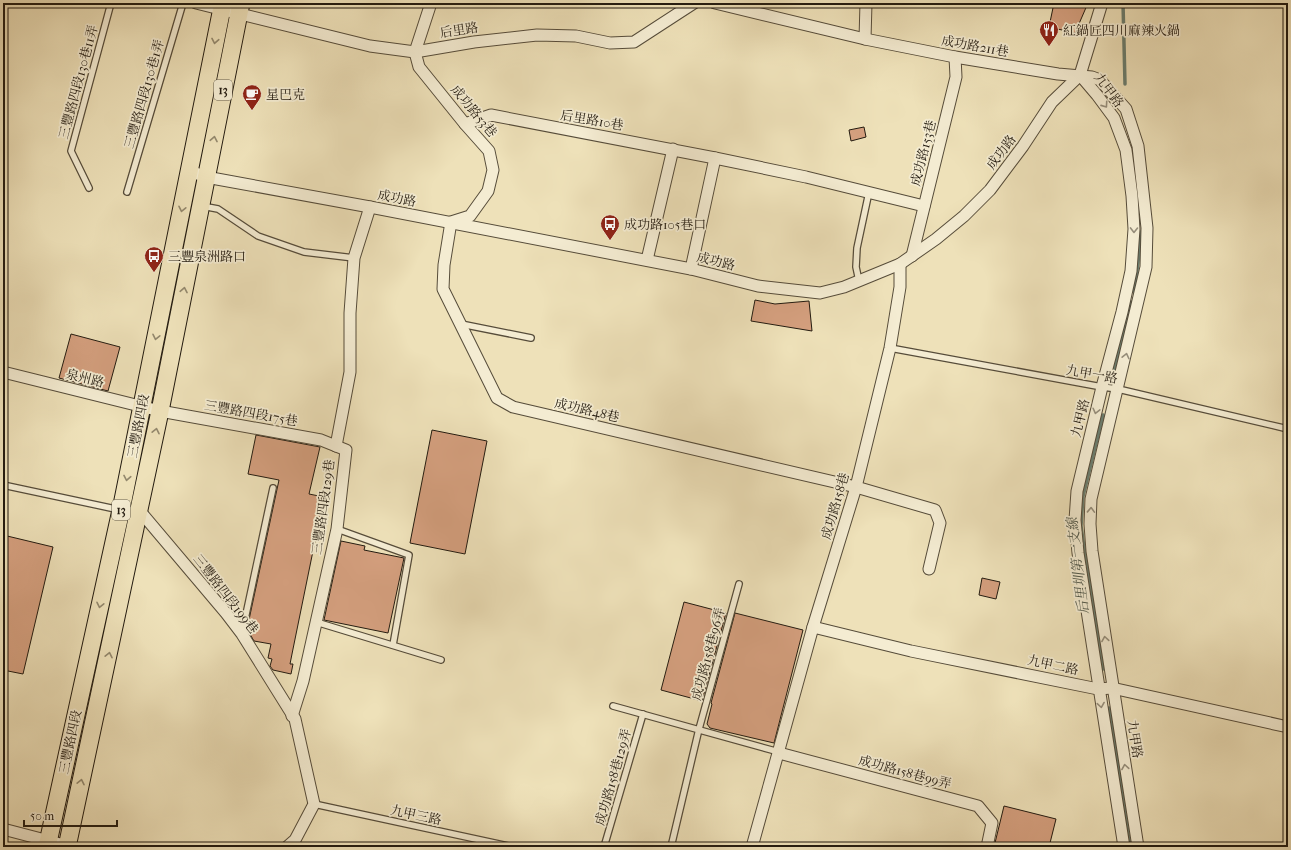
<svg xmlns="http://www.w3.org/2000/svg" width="1291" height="850" font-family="'IM FELL French Canon','Noto Serif TC',serif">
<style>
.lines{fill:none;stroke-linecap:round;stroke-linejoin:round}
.stream{stroke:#6a7d6e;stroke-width:3.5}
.building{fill:#d49f7e;stroke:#231b10}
.lane-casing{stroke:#564c3a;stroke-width:8}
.street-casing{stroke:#564c3a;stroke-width:13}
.primary-casing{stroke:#231b10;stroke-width:19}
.lane{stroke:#f4ecd2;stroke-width:5.5}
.street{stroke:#f4ecd2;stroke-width:11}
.primary{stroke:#eee1b9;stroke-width:17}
.oneway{stroke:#93886d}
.oneway2{stroke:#968e7b}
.labels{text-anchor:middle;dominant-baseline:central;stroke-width:3.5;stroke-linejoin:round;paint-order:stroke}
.shield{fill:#f4ecd2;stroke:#625a4a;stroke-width:1}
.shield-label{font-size:12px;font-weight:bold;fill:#231b10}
.street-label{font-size:13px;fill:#231b10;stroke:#f4ecd2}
.poi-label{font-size:13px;fill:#231b10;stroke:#f4ecd2;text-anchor:start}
.water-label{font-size:14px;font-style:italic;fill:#4c5447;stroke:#f4ecd2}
</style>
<rect width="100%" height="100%" fill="#eee1b9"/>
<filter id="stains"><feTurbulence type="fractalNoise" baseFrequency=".005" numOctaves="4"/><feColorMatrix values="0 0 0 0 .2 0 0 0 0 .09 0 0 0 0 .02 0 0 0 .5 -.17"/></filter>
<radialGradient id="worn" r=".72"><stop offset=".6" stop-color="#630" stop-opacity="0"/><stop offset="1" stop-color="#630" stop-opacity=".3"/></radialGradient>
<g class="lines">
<g class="stream">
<path d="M1123 3 1125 84"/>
<path d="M1131 148 1133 159"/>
<path d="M1133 291C1138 270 1140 251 1139 231"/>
<path d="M1114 371 1131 302"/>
<path d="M1103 669 1085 555 1081 526 1083 496 1103 415"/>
<path d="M1109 708 1130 847"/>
</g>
</g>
<g class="building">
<path d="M1054 3H1088L1075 33 1049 27Z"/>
<path d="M864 127 866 137 851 141 849 130Z"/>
<path d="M755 300 775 304 809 301 812 331 751 321Z"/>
<path d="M71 334 120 347 108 391 59 378Z"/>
<path d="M432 430 487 441 465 554 410 543Z"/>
<path d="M256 435 320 447 309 494 324 497 293 649 290 664H293L291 674 273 670 270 666 272 659 268 658 271 644 254 641 247 629 279 480 248 474Z"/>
<path d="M3 535 53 547 23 674 3 670Z"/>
<path d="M341 541 365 546 364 550 404 558 388 633 324 620Z"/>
<path d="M982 578 1000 582 996 599 979 595Z"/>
<path d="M684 602 726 613 702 701 661 690Z"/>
<path d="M735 613 803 630 774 743 710 728 707 724 712 704 711 703Z"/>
<path d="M1004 806 1056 819 1049 847H994Z"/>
</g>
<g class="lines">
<defs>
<g id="lane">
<path d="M89 188 71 151 111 3"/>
<path d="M127 192 183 3"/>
<path d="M202 206 218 209 258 236 304 252 354 258"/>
<path d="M859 281 856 267 857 248 869 192"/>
<path d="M461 324 531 338"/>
<path d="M890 348 1102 387 1118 389 1288 429"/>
<path d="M3 485 120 510"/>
<path d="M337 529 409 555 393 645"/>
<path d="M316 622 441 660"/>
<path d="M242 633 273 488"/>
<path d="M613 706 779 752"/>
<path d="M314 804 513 847"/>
<path d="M604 847 643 714"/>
<path d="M671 847 699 729 739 584"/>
</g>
<g id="street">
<path d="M196 3 370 46 415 52 474 42 537 35 576 36 610 43 634 42 694 3"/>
<path d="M431 3 415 52 419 67 465 124 489 151 493 170 488 191 470 216 451 222 444 265 443 289 497 398 513 407 856 487 935 510 940 523 929 569"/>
<path d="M715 3 865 39 955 57 1058 74 1092 77 1100 80 1126 109 1138 146 1147 228 1146 267 1091 499 1090 524 1092 551 1138 847"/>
<path d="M865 39 866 3"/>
<path d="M1080 75 1097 95 1114 118 1126 150 1132 196 1134 229 1131 271 1122 312 1102 387 1077 491 1075 520 1078 553 1124 847"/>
<path d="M465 124 491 115 715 158 806 177 924 206"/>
<path d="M190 171 206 177 370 207 691 269 758 286 820 293 844 287 900 264 936 239 964 216 990 190 1023 146 1052 102 1080 75 1102 3"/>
<path d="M912 256 956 77 955 57"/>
<path d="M647 260 673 149"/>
<path d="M691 269 715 158"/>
<path d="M3 372 160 411 321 440 346 450 337 529 303 681 292 716"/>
<path d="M336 446 350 372V313L354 258 370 207"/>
<path d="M135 510H139L226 613 242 634 295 719 314 804 295 840 287 847"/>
<path d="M813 627 911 651 1098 689 1112 688 1288 727"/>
<path d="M779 753 978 806 992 823 987 847"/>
<path d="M3 829 72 847"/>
<path d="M752 847 813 627 856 487 890 348 900 287V264"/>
</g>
<g id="primary">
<path d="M47 847 121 510 223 3"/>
<path d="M67 847 160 411 241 3"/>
</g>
</defs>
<use href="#lane" class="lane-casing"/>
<use href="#street" class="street-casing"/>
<use href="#primary" class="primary-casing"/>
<use href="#lane" class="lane"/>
<use href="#street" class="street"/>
<use href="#primary" class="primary"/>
</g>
<defs><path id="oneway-chevron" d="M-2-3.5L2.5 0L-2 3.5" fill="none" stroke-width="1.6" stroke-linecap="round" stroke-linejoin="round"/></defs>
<g class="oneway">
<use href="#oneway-chevron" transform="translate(215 41) rotate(101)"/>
<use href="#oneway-chevron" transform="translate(214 139) rotate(-79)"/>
<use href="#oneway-chevron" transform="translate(182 209) rotate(102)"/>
<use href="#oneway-chevron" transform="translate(184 290) rotate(-79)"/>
<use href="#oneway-chevron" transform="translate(156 337) rotate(102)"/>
<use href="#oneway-chevron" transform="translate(156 431) rotate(-78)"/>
<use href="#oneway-chevron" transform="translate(127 478) rotate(101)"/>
<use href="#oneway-chevron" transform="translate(100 605) rotate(102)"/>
<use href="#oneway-chevron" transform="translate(109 655) rotate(-78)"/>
<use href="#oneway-chevron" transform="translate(81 782) rotate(-78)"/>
</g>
<g class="oneway2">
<use href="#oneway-chevron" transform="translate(1105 105) rotate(55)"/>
<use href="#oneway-chevron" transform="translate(1134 230) rotate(91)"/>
<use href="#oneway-chevron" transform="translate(1126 356) rotate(-77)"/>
<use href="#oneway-chevron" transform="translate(1096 411) rotate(104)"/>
<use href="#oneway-chevron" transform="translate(1091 510) rotate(-88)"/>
<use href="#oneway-chevron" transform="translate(1105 639) rotate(-99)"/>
<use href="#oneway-chevron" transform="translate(1101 705) rotate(81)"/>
<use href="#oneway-chevron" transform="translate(1125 767) rotate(-99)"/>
</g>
<defs>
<symbol id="restaurant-pin" viewBox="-11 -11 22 30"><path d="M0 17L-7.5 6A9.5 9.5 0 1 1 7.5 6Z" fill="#8f2418" stroke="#f4ecd2"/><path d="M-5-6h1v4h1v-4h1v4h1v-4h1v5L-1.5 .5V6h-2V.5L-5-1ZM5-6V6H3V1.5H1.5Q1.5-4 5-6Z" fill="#fff"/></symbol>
<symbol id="cafe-pin" viewBox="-11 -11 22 30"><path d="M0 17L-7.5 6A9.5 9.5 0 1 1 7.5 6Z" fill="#8f2418" stroke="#f4ecd2"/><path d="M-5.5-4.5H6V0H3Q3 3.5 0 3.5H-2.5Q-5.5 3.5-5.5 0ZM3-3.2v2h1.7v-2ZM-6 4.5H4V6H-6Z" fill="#fff"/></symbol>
<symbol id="bus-pin" viewBox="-11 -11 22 30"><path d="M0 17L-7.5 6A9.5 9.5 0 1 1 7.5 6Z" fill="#8f2418" stroke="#f4ecd2"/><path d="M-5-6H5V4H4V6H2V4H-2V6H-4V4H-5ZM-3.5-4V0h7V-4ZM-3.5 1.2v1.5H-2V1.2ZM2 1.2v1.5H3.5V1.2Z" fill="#fff"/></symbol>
</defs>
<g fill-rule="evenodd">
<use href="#restaurant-pin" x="1038" y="19" width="22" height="30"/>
<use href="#cafe-pin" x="241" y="83" width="22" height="30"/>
<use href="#bus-pin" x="599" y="213" width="22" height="30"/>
<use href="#bus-pin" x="143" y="245" width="22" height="30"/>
</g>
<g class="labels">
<g class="shield">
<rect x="214" y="80" width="18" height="20" rx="3"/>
<rect x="112" y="500" width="18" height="20" rx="3"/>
</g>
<g class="shield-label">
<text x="223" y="90">13</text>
<text x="121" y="510">13</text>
</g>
<g class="street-label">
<text transform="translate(459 30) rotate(-9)">后里路</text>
<text transform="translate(975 46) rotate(10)">成功路211巷</text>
<text transform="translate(78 82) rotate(-75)">三豐路四段130巷11弄</text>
<text transform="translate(1109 90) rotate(53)">九甲路</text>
<text transform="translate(144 94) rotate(-74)">三豐路四段130巷1弄</text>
<text transform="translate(474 111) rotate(50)">成功路53巷</text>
<text transform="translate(592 120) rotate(10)">后里路10巷</text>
<text transform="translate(1001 152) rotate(-53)">成功路</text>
<text transform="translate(923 153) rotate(-76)">成功路153巷</text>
<text transform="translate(397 198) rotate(11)">成功路</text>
<text transform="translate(716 261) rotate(14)">成功路</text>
<text transform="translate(1092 374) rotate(10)">九甲一路</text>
<text transform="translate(85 378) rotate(14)">泉州路</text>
<text transform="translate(587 410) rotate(13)">成功路48巷</text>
<text transform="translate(251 413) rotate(10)">三豐路四段175巷</text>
<text transform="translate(1080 418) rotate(-76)">九甲路</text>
<text transform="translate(138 426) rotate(-79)">三豐路四段</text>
<text transform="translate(835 506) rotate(-74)">成功路158巷</text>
<text transform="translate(323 507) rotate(-82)">三豐路四段129巷</text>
<text transform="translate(226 594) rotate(52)">三豐路四段199巷</text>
<text transform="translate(708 654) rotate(-75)">成功路158巷96弄</text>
<text transform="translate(1053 665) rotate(12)">九甲二路</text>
<text transform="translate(1135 739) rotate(81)">九甲路</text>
<text transform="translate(70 742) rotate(-78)">三豐路四段</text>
<text transform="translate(905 772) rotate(15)">成功路158巷99弄</text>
<text transform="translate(613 777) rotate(-74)">成功路158巷129弄</text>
<text transform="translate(416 815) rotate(12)">九甲三路</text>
</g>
<g class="poi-label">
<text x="1063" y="30">紅鍋匠四川麻辣火鍋</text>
<text x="266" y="94">星巴克</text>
<text x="624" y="224">成功路105巷口</text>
<text x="168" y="256">三豐泉洲路口</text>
</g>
<g class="water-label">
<text transform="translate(1078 566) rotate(-97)">后里圳第一支線</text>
</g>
</g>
<rect width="1291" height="850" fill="none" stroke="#eee1b9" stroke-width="16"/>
<rect x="4" y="4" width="1283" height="842" fill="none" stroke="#231b10" stroke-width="2"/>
<rect x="8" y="8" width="1275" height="834" fill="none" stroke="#231b10"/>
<path d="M24 820v6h93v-6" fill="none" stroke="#231b10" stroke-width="2"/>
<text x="30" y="820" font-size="12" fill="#231b10" stroke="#f4ecd2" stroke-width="3" paint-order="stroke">50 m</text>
<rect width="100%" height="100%" filter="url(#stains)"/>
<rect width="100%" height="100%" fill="url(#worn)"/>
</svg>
